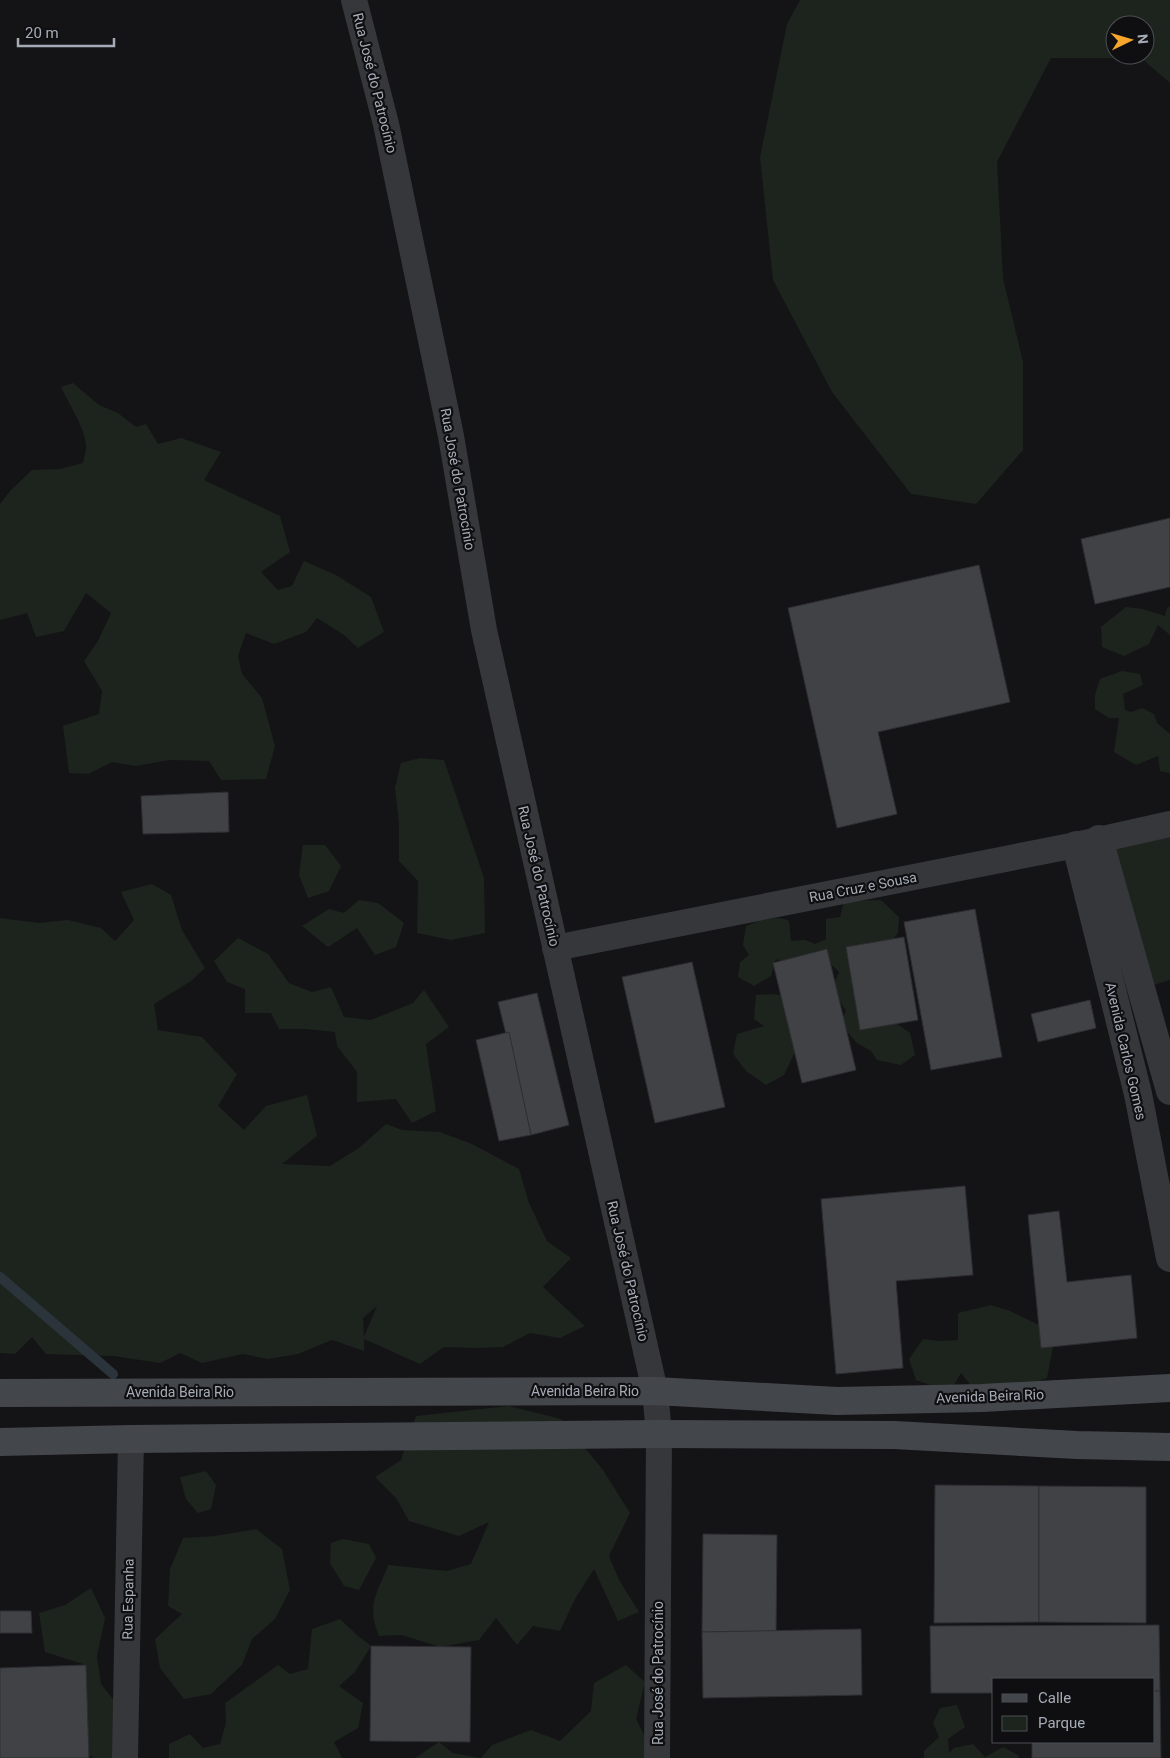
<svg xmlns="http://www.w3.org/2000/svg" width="1170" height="1758" font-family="Roboto,sans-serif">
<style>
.green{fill:#1c241d;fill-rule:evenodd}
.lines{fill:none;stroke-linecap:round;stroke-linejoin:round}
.stream{stroke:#2a343a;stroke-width:10}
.building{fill:#404246;stroke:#2e2e32}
.minor{stroke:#35373b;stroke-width:26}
.tertiary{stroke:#35373b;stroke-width:28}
.secondary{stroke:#43464b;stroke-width:28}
.labels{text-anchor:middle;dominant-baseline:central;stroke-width:4.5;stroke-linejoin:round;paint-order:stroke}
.street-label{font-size:14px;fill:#a6acb7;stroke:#0f0f11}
</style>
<rect width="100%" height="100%" fill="#141416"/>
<g class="green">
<path d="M800 0H1170V83L1141 58H1051L997 162 1003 278 1023 362V450L976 504 911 494 832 392 773 280 760 157 787 24ZM1115 25H1145V55H1115Z"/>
<path d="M73 383 99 405 118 413 136 427 146 424 158 444 181 438 221 452 204 480 280 516 290 552 261 572 278 590 292 586 304 561 336 575 371 597 384 632 358 648 344 635 317 618 306 632 274 644 246 633 238 656 242 674 262 698 275 746 266 779 221 780 209 761 169 760 136 766 112 762 88 774 69 773 63 726 99 714 102 691 84 661 98 641 111 613 86 593 64 631 36 637 27 613 0 620V504L10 491 32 470 60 469 83 463C84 458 86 452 86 447 86 430 69 404 61 387Z"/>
<path d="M1170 606V635L1158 625 1149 644 1124 656 1102 647 1101 627 1126 607 1143 609 1165 616 1167 608Z"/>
<path d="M1122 671 1140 674 1143 685 1123 694 1125 710 1131 712 1142 708 1154 714 1157 723 1170 734V773L1160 771 1158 756 1136 765 1114 752 1119 718H1109L1095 709V695L1100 679Z"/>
<path d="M420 758 444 760 484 878 485 933 451 940 417 933 418 881 399 861V823L395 788 401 763Z"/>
<path d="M1127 834 1169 836 1170 839V980L1153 985 1113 852Z"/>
<path d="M303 845H325L341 866 329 891 308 898 299 875Z"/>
<path d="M152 884 171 895 182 930 205 968 191 981 154 1004 158 1030 202 1037 237 1074 218 1106 244 1130 266 1106 307 1095 317 1136 282 1164 330 1166 359 1148 386 1124 402 1130 440 1132 472 1144 519 1169 529 1203 547 1241 571 1258 543 1287 585 1326 560 1338 530 1333 503 1347 477 1348 444 1347 420 1364 364 1339V1351L332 1340 298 1354 268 1359 243 1354 202 1363 180 1353 160 1363 113 1356 46 1354 32 1337 15 1354 0 1353V918L39 923 68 920 101 928 115 941 134 920 121 892ZM377 1306 364 1337 363 1318Z"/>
<path d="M359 900 378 903 404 923 396 947 375 955 357 928 328 947 302 926 329 909 344 913Z"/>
<path d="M881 900 899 917 898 933 886 948 887 1017 910 1033 915 1055 901 1065 877 1060 871 1051 857 1043 839 1023 846 1011 832 989 839 972 819 952 790 965 776 959 771 976 754 986 738 977 740 962 749 955 743 945 746 926C760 921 775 914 789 921L791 941 805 940 815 944 826 939V919L840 917 844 901Z"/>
<path d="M238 938 268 954 289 983 312 992 331 987 344 1017 371 1020 413 1003 424 990 449 1027 426 1044 436 1111 412 1123 396 1099 357 1102V1072L337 1046 335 1032 306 1029H279L271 1013H245V989L227 982 214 961Z"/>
<path d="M775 994 791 998 795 1052 784 1075 766 1085 746 1071 733 1054 737 1034 764 1026 754 1019 756 995Z"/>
<path d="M991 1305 1010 1311 1039 1325 1053 1347 1047 1378 1016 1391 976 1392 961 1373 950 1392 916 1380 909 1359 923 1339 939 1341 958 1340V1313Z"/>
<path d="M509 1406 561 1419 603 1470 630 1513 609 1556 619 1580 639 1612 618 1621 594 1569 575 1599 560 1631 533 1626 517 1645 496 1618 479 1640 440 1647 402 1635 379 1636C366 1604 377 1595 388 1565L447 1571 471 1564 489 1522 459 1536 409 1521 396 1498 375 1477 401 1460 416 1416Z"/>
<path d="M206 1471 216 1485 211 1509 198 1513 186 1499 180 1477Z"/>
<path d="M256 1529 282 1549 290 1590 275 1619 252 1639 242 1665 211 1694 184 1699 160 1668 155 1639 182 1614 168 1606 170 1569 183 1538 215 1536Z"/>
<path d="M343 1539 369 1544 376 1558 359 1590 344 1586 330 1563 331 1543Z"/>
<path d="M91 1588 105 1618 97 1656 101 1684 123 1712 130 1758H94L76 1748 77 1707 86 1665 45 1652 39 1613 65 1605Z"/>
<path d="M340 1619 357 1635 371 1646 355 1672 339 1686 363 1703 358 1728 334 1742 342 1758H169V1744L190 1734 203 1748 220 1744 226 1723 225 1703 278 1665 290 1674 308 1669 312 1629Z"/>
<path d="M626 1665 645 1682 636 1719 653 1753V1758H415L439 1742 453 1753 481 1758 492 1745 531 1730 560 1741 591 1711 594 1683Z"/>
<path d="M957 1705 965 1727 948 1739 949 1753 954 1748 973 1744 985 1757 1003 1747 1018 1755 1019 1758H924V1751L939 1737 933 1723 940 1708Z"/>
</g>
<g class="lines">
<path class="stream" d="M0 1277 113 1374"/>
</g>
<g class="building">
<path d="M1170 518V587L1095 604 1081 539Z"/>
<path d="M979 565 1010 702 878 732 897 814 837 828 788 608Z"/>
<path d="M228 792 229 832 143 834 141 796Z"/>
<path d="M975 909 1002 1057 931 1070 904 922Z"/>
<path d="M904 937 918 1020 860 1030 846 947Z"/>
<path d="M827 949 856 1070 802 1083 773 963Z"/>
<path d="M692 962 725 1107 655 1123 622 977Z"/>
<path d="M537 993 569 1125 531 1135 498 1002Z"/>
<path d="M1090 1000 1096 1028 1038 1042 1031 1014Z"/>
<path d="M509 1032 531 1135 499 1141 476 1040Z"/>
<path d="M965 1186 973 1275 896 1281 903 1368 836 1374 821 1199Z"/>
<path d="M1059 1211 1067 1282 1131 1275 1137 1338 1041 1348 1028 1215Z"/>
<path d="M935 1485 1039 1486V1622L934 1623Z"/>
<path d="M1039 1486 1146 1487V1623L1039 1622Z"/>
<path d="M703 1534 777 1535 776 1633 702 1632Z"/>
<path d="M0 1611H31L32 1633H0Z"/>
<path d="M1159 1625 1160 1691H1154V1679H994V1693H931L930 1626Z"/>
<path d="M861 1629 862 1695 703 1698 702 1632Z"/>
<path d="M371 1646 471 1647 470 1742 370 1741Z"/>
<path d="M86 1665 89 1758H0V1668Z"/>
<path d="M1154 1691H1160L1161 1758H1032V1742H1154Z"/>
</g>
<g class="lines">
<g class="minor">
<path d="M354 0 386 124 451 436 484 630 655 1391 659 1434 657 1758"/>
<path d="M555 948 1076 845 1170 824"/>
<path d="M125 1758 131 1439"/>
</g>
<g class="tertiary">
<path d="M1099 839 1170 1091"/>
<path d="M1076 845 1138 1094 1170 1258"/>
</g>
<g class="secondary">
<path d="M0 1393 655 1391 837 1401 982 1398 1170 1388"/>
<path d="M0 1442 131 1439 659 1434 894 1435 1077 1445 1170 1447"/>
</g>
</g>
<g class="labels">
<g class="street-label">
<text transform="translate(375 83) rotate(76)">Rua José do Patrocínio</text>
<text transform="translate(458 479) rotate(80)">Rua José do Patrocínio</text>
<text transform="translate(539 876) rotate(77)">Rua José do Patrocínio</text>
<text transform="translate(863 887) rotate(-11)">Rua Cruz e Sousa</text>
<text transform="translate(1126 1051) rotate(77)">Avenida Carlos Gomes</text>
<text transform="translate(628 1271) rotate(77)">Rua José do Patrocínio</text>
<text x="585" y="1391">Avenida Beira Rio</text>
<text x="180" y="1392">Avenida Beira Rio</text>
<text transform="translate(990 1396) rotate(-2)">Avenida Beira Rio</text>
<text transform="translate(128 1599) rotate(-89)">Rua Espanha</text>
<text transform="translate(658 1673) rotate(-90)">Rua José do Patrocínio</text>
</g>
</g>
<rect x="992" y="1678" width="162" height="65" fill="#0f0f11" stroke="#4b4e53"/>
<rect x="1002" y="1694" width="25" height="8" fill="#43464b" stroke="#4b4e53"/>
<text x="1038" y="1703" font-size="15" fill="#a6acb7">Calle</text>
<rect x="1002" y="1716" width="25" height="15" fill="#1c241d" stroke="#4b4e53"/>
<text x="1038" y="1728" font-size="15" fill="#a6acb7">Parque</text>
<g transform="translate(1130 40) rotate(85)"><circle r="24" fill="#0f0f11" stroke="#4b4e53"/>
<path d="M0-4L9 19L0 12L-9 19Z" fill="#f7a62c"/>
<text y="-8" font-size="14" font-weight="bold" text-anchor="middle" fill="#a6acb7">N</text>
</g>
<path d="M18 38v8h96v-8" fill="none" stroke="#a6acb7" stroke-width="2.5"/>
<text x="25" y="38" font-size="15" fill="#a6acb7" stroke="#0f0f11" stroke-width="4" paint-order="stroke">20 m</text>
</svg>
